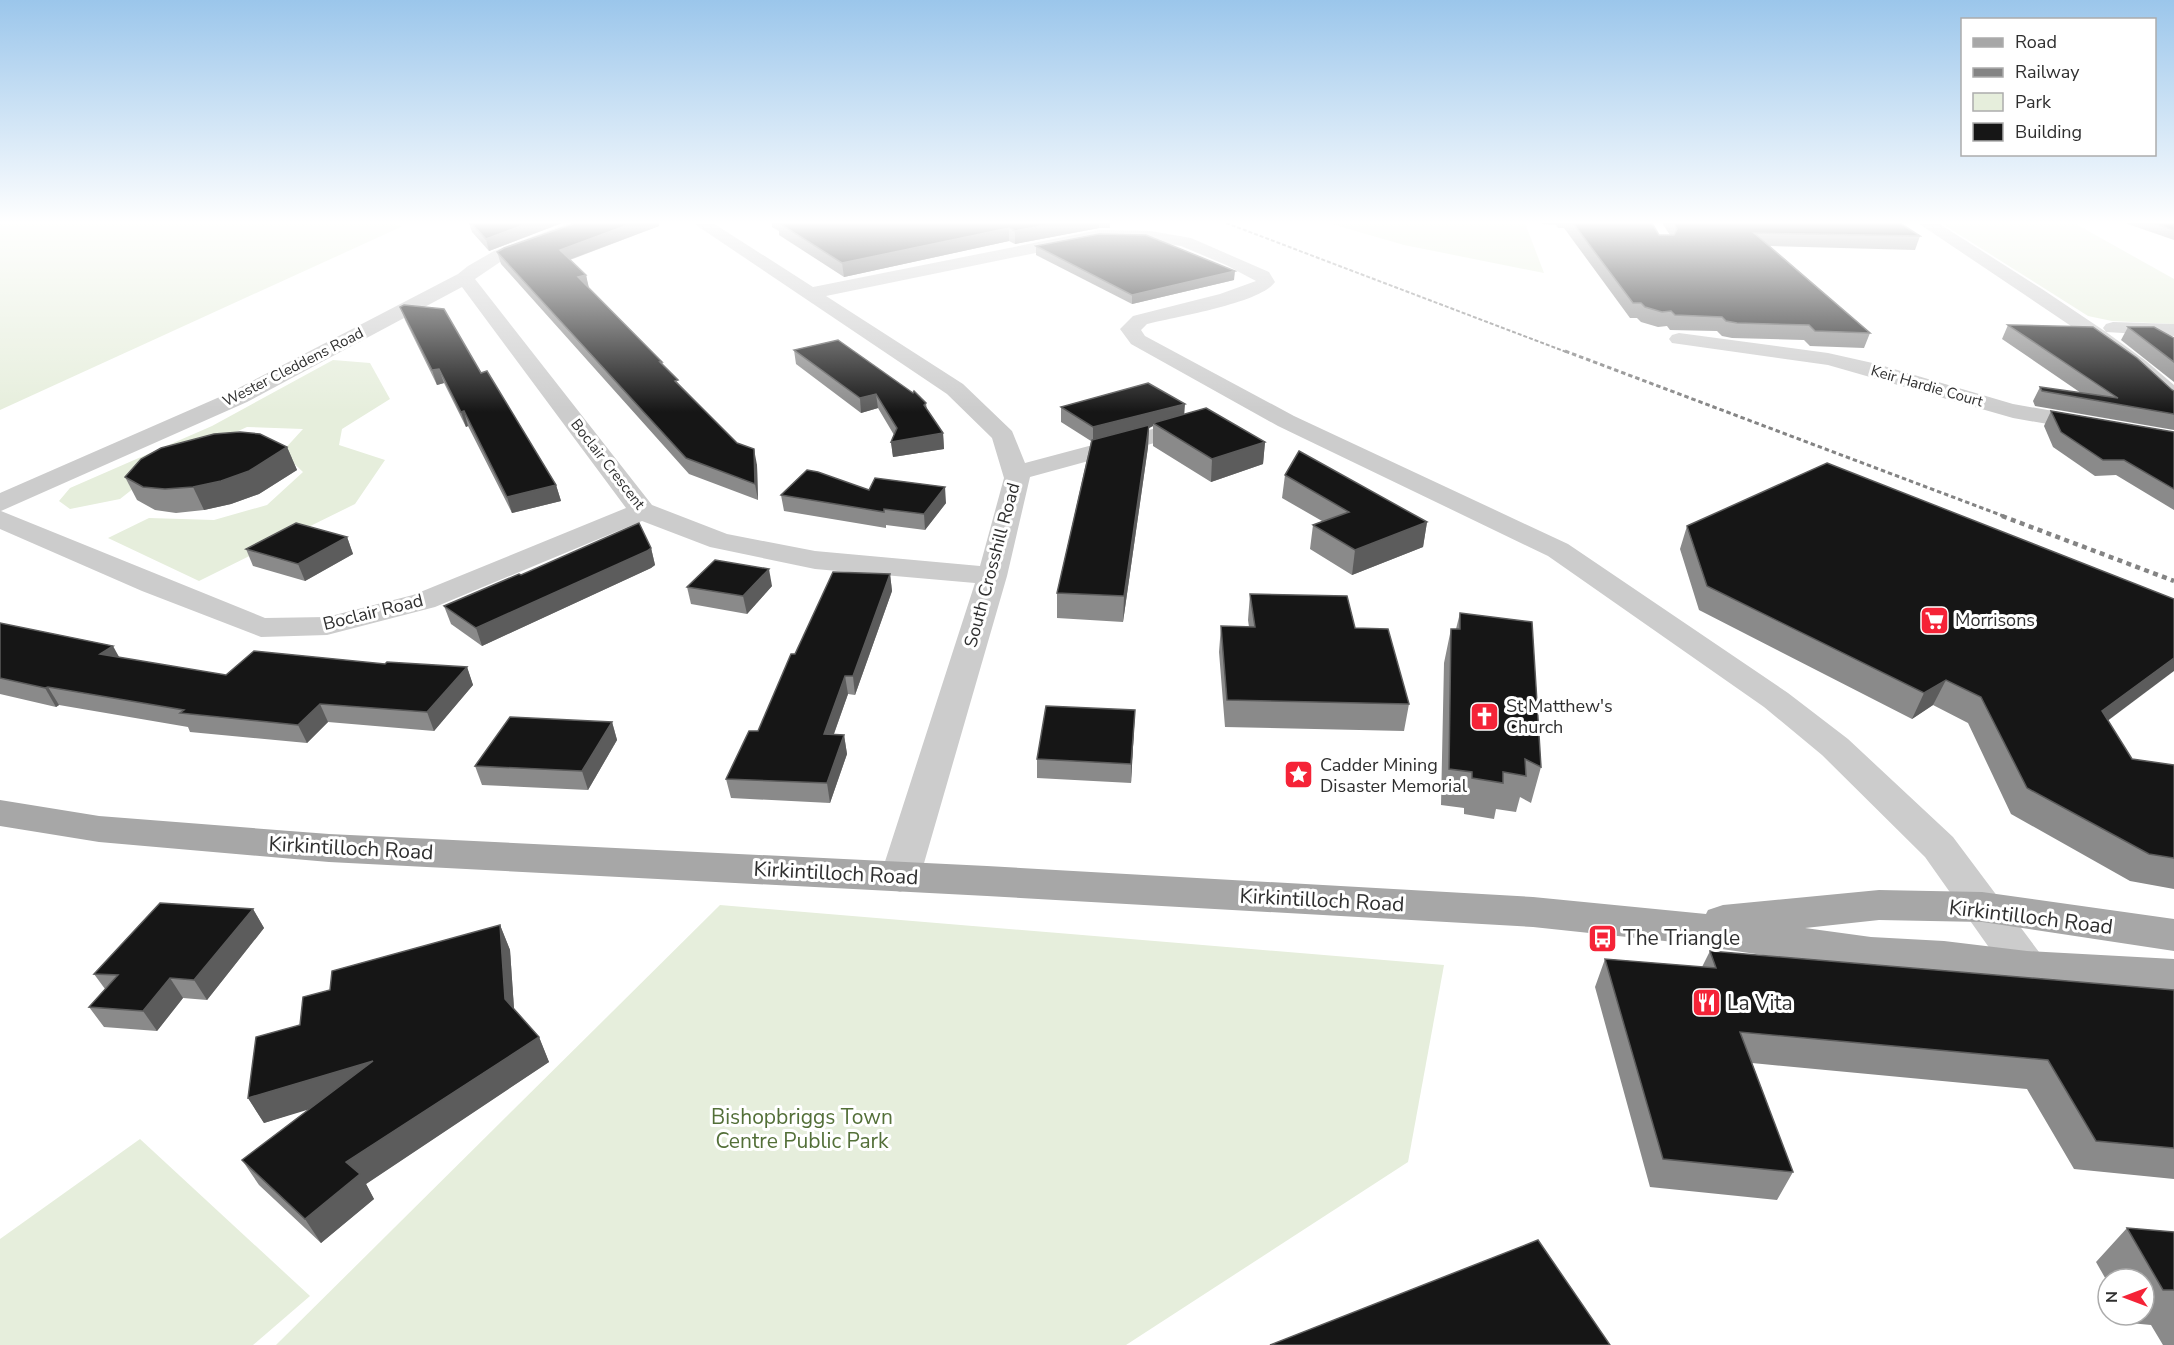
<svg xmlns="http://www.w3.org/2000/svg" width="2174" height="1345" font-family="'Nunito Sans',sans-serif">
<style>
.green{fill:#e6eedc}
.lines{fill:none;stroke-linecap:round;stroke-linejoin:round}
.minor{fill:#ccc;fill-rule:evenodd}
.major{fill:#a7a7a7;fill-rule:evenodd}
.rail-far2{stroke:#848484;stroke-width:2;stroke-dasharray:4 2;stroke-linecap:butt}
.rail-far1{stroke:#848484;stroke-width:3;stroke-dasharray:4.5 3;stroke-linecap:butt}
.rail{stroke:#848484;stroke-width:4.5;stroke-dasharray:5 4.5;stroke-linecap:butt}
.wall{fill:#8a8a8a}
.shaded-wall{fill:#5c5c5c}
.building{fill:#161616;stroke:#5c5c5c;stroke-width:1.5}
.labels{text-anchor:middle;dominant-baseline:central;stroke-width:6;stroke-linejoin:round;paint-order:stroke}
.far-street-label{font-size:15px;fill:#2f2f2f;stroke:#fff}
.street-label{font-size:18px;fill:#2f2f2f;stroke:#fff}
.poi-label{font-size:18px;fill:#2f2f2f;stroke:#fff;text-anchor:start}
.near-street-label{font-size:21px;fill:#2f2f2f;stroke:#fff}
.near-poi-label{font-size:21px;fill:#2f2f2f;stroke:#fff;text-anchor:start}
.near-park-label{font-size:21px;fill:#536f38;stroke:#fff}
</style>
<rect width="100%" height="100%" fill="#fff"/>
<g class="green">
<path d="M0 223H388L403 226 0 410Z"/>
<path d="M1328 223H1525L1544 273 1404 245Z"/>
<path d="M1941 223H2074L2174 279V324L2112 321 2088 316Z"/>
<path d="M333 360 370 363 390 399 342 429 339 445 385 460 355 504 199 581 108 538 149 518 214 520 267 505 303 472 282 452 303 429 247 427 162 466 120 499 70 509 59 501 70 488 212 426Z"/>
<path d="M720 905 1444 965 1408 1162 1126 1345H276Z"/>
<path d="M140 1139 310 1296 253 1345H0V1239Z"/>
</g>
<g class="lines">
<g class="minor">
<path d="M569 223H588L578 233 506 258 475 279 652 505 727 534 815 551 980 566 1004 478 992 438 947 394 693 223H713L813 287 1099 230 1151 231 1191 238 1269 272 1275 282C1261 303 1174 317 1147 324L1141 330 1145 336 1294 416 1568 544 1788 693 1848 739 1953 837 2042 956 2049 968 2042 980 2027 985 2012 980 1925 857 1822 755 1764 707 1548 556 1278 426 1131 344 1120 329 1133 316 1220 294 1256 281 1226 265 1181 246 1151 241 1099 240 826 296 963 384 1012 431 1025 463 1194 418 1202 420 1206 425 1202 430 1030 477 1007 576 920 877 914 887 900 892 886 887 880 877 975 583 815 569 710 547 642 521 435 607 327 635 261 637 142 591 0 529V493L231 392 458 274 468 266 494 251ZM462 287 626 508 413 595 327 617 265 618 1 511 247 402Z"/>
<path d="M1918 223H1938L2042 289 2106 332 2103 328 2106 324 2113 322 2174 324V336L2106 332 2146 361 2174 385V405L2166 403 2131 370 2071 326Z"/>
<path d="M1679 333 1828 353 1877 364 2013 404 2174 432V446L2013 418 1828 365 1672 343 1669 339 1672 335Z"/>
</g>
<path class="major" d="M0 800 99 816 329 834 987 866 1533 897 1706 914 1708 910 1723 905 1879 890 1982 892 2174 919V951L1982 922 1879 920 1805 928 1871 937 1944 941 2027 951 2174 959V993L2027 985 1944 975 1871 971 1674 942 1533 927 987 896 329 862 99 842 0 826Z"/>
<path class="rail-far2" d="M1226 223 1569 353"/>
<path class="rail-far1" d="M1565 351 2006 517"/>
<path class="rail" d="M2002 516 2174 581"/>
</g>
<g class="wall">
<path d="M469 223H562L489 251 472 232Z"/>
<path d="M576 223H659V226L570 260 586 275 588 287 662 362 663 366 679 384 757 465 758 500 689 474 501 264 497 252Z"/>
<path d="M772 223H1110V228H1099L1015 244 1009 241 844 277 779 235V231L772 227Z"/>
<path d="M1541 223H1652L1659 235H1670L1662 223H1900L1920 236 1915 250 1770 246 1870 333 1864 348 1810 346 1804 340 1732 338 1722 336 1717 331 1670 330 1667 326 1658 327 1641 322 1637 318H1630L1564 228H1558L1556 225 1542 224Z"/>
<path d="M2125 223H2174V240Z"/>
<path d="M1036 246 1234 280 1132 304 1036 255Z"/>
<path d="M400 307 481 373 556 485 561 501 512 513 468 426 466 427 444 383 437 385 405 320Z"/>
<path d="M2008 325 2174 391V430L2035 406 2033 401 2040 387 2081 393 2002 339Z"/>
<path d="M2128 327 2174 338V382L2121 340Z"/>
<path d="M794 350 913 393 926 403 927 410 943 433 944 449 893 457 891 442 894 435 878 408 861 413 796 364Z"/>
<path d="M1061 407 1184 415 1265 442 1263 464 1211 482 1153 446V426L1149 428 1148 447 1123 622 1057 618V593L1091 441 1061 422Z"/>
<path d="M2051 411 2174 432V510L2116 475 2095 476 2053 447 2044 426Z"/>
<path d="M287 447 297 470 259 494 231 504 204 510 176 513 155 510 137 500 125 477Z"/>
<path d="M1285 475 1427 522 1423 547 1352 575 1310 549 1313 525 1322 521 1282 498Z"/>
<path d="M869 490 946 503 925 530 886 525V528L784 511 781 495Z"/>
<path d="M1687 526 2108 721 2132 759 2174 765V889L2130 881 2011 814 1968 723 1933 705 1912 719 1699 610 1680 549Z"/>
<path d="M347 537 353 554 305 581 253 566 246 549Z"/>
<path d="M651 548 655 565 651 568 482 646 451 624 444 606 521 575Z"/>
<path d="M890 574 892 591 855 695 848 694 834 734 844 735 847 754 830 803 731 798 726 779 758 731 795 654Z"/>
<path d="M772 586 747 614 691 604 687 587Z"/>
<path d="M1250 594 1355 628 1409 704 1404 731 1225 727 1219 652 1221 626 1249 627 1248 620Z"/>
<path d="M1460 613 1541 767 1531 803 1520 797 1516 812 1496 809 1494 819 1464 814V808L1441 805 1444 663 1451 629H1456Z"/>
<path d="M0 623 120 658 226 675 385 664 467 667 473 685 434 731 328 722 307 743 190 732 188 727 59 705 56 707 0 694Z"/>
<path d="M1135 710 1131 783 1037 778V759Z"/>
<path d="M612 722 617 740 588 790 482 785 475 766Z"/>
<path d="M253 909 264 928 207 1000 183 998 157 1031 104 1027 89 1007 105 989 94 974Z"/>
<path d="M500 925 510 950 514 1009 539 1037 549 1062 366 1184 374 1199 321 1243 259 1185 242 1160 310 1108 264 1123 248 1098 300 1025 330 990Z"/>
<path d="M1710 951 2174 990V1179L2074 1169 2027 1089 1752 1063 1793 1172 1777 1200 1650 1187 1595 987 1605 959 1702 967Z"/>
<path d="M2127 1228 2174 1232V1345H2163L2151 1325 2130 1323 2125 1315H2144V1279H2108V1283L2096 1262Z"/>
</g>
<g class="shaded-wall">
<path d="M529 223H562L489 251 486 239Z"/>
<path d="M633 223H659V226L563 262 560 250Z"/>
<path d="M1056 223H1099V228L1015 244V231Z"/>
<path d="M1009 228V241L844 277 842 263Z"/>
<path d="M1235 271 1234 280 1132 304V295Z"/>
<path d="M586 275 589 288 578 277Z"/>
<path d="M439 369 444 383 437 385 432 370Z"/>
<path d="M876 394 878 408 861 413 860 398Z"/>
<path d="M1185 404 1184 418 1153 423V426L1149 428 1148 447 1123 622 1124 596 1093 442V427Z"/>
<path d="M464 411 468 426 466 427 461 412Z"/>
<path d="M943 433 944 449 893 457 891 442Z"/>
<path d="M1265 442 1263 464 1211 482 1212 459Z"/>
<path d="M287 447 297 470 259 494 231 504 204 510 193 487Z"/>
<path d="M754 449 757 465 758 500 755 484Z"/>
<path d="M556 485 561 501 512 513 507 497Z"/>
<path d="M945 487 946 503 925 530 924 514Z"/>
<path d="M1427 522 1423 547 1352 575 1355 550Z"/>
<path d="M347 537 353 554 305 581 298 564Z"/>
<path d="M651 548 655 565 651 568 482 646 476 628Z"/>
<path d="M769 569 772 586 747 614 743 596Z"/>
<path d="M890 574 892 591 855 695 853 676Z"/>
<path d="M113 646 123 664 100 654Z"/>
<path d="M2174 658V671L2086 737 2102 711Z"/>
<path d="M467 667 473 685 434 731 427 712Z"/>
<path d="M845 676 848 694 827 753 824 734Z"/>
<path d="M1946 680 1933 705 1912 719 1924 693Z"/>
<path d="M48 687 59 705 56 707 45 688Z"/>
<path d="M320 704 328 722 307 743 298 725Z"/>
<path d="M1135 710 1134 729 1131 783V764Z"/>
<path d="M612 722 617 740 588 790 582 771Z"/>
<path d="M844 735 847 754 830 803 827 783Z"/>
<path d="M253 909 264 928 207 1000 194 980Z"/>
<path d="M500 925 510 950 515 1023 505 999Z"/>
<path d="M170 978 183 998 157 1031 143 1011Z"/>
<path d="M539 1037 549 1062 366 1184 374 1199 321 1243 305 1219 346 1162Z"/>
<path d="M373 1061 386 1086 264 1123 248 1098Z"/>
</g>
<g class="building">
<path d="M471 223H529L486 239Z"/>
<path d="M576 223H633L560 250 586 275 578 277 662 362H660L678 380 675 381 737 443 754 449 755 484 686 458 497 252 504 248Z"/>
<path d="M779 223H1056L1015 231 1009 228 842 263Z"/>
<path d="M1573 223H1652L1659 235H1674L1677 229 1674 223H1900L1920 236 1754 233 1870 333 1815 331 1809 325 1737 323 1726 321 1722 317 1675 315 1671 311 1662 312 1645 307 1641 303H1633Z"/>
<path d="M2153 223H2174V230Z"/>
<path d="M1099 234 1146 235 1235 271 1132 295 1036 246Z"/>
<path d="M404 305 444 309 481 373 487 371 556 485 507 497 464 411 461 412 439 369 432 370 400 307Z"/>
<path d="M2008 325 2093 327 2137 358 2172 390 2174 391V414L2042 391 2040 387 2118 398Z"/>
<path d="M2128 327H2154L2174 338V362Z"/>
<path d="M838 340 913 393 914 391 926 403 924 405 943 433 891 442 897 428 876 394 860 398 794 350Z"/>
<path d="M1148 383 1185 404 1093 427 1061 407Z"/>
<path d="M1206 408 1265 442 1212 459 1153 423Z"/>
<path d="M2051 411 2174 432V489L2124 460H2103L2061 432Z"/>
<path d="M1149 425 1124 596 1057 593 1092 440Z"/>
<path d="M240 432 260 434 287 447 249 471 221 481 193 487 165 489 143 487 125 477 141 459 161 448 214 434Z"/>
<path d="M1299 451 1427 522 1355 550 1313 525 1349 512 1285 475Z"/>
<path d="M1827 463 2174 599V658L2102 711 2132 759 2174 765V858L2149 854 2027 788 1981 697 1946 680 1924 693 1707 586 1687 526Z"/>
<path d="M807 470 818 472 869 490 875 478 945 487 924 514 884 509V512L781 495Z"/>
<path d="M296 523 347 537 298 564 246 549Z"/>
<path d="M639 523 651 548 647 551 476 628 444 606 519 574 521 575Z"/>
<path d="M715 560 769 569 743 596 687 587Z"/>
<path d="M833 572 890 574 853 676H845L824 734 844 735 827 783 726 779 749 731H758L791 654H795Z"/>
<path d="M1250 594 1347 596 1355 628 1388 629 1409 704 1227 700 1221 626 1255 627Z"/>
<path d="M1460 613 1532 622 1541 767 1525 759 1526 776 1503 772V783L1472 778V772L1449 769 1451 629H1460Z"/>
<path d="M0 623 113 646 100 654 226 675 254 651 385 664 387 662 467 667 427 712 320 704 298 725 180 713 184 710 48 687 45 688 0 678Z"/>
<path d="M1046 706 1135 710 1131 764 1037 759Z"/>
<path d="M510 717 612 722 582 771 475 766Z"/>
<path d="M160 903 253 909 194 980 170 978 143 1011 89 1007 118 975 94 974Z"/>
<path d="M500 925 505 999 539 1037 346 1162 360 1174 305 1219 242 1160 373 1061 248 1098 256 1037 300 1025 303 997 330 990 332 971Z"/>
<path d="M1710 951 2174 990V1148L2096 1141 2048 1060 1740 1032 1793 1172 1663 1159 1605 959 1716 968Z"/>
<path d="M2127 1228 2174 1232V1290H2163Z"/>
<path d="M1538 1240 1610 1345H1270Z"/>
</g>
<linearGradient id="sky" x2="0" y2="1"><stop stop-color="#9bc6eb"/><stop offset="0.54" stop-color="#fff"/><stop offset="1" stop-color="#fff" stop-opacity="0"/></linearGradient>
<rect width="2174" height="412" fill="url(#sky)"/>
<defs>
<symbol id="supermarket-square" viewBox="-11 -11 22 22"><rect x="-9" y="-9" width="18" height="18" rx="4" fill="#f52337" stroke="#fff"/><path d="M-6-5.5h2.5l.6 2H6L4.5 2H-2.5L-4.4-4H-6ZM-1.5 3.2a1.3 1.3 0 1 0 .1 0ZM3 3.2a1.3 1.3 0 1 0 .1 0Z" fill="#fff"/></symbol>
<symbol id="church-square" viewBox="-11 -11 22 22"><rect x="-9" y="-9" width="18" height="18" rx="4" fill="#f52337" stroke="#fff"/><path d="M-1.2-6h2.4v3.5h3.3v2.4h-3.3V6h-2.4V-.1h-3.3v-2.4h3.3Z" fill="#fff"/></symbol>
<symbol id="sight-square" viewBox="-11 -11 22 22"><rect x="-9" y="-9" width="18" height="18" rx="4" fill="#f52337" stroke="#fff"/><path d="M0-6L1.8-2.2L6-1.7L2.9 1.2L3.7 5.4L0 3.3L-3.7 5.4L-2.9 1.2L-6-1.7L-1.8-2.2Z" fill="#fff"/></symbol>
<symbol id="bus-square" viewBox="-11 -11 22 22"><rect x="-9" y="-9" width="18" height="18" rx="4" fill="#f52337" stroke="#fff"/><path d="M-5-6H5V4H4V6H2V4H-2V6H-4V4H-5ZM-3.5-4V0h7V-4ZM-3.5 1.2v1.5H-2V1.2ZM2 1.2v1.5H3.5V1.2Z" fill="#fff"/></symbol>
<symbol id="restaurant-square" viewBox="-11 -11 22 22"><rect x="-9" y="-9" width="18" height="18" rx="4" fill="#f52337" stroke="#fff"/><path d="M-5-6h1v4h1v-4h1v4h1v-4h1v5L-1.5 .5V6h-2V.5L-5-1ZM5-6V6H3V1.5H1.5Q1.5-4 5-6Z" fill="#fff"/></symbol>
</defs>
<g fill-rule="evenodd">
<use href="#supermarket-square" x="1918" y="604" width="33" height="33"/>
<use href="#church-square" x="1468" y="700" width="33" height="33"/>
<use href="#sight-square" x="1282" y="758" width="33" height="33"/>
<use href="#bus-square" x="1586" y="922" width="33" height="33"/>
<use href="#restaurant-square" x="1690" y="986" width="33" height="33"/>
</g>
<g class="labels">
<g class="far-street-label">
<text transform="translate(293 367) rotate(-27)">Wester Cleddens Road</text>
<text transform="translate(1927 386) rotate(16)">Keir Hardie Court</text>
<text transform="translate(608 464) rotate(52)">Boclair Crescent</text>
</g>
<g class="street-label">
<text transform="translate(992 565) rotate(-75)">South Crosshill Road</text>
<text transform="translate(373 612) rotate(-14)">Boclair Road</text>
</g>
<g class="poi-label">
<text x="1955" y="620">Morrisons</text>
<text x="1506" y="706">St Matthew's<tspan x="1506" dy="21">Church</tspan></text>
<text x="1320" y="765">Cadder Mining<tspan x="1320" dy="21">Disaster Memorial</tspan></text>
</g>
<g class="near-street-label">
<text transform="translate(351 848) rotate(3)">Kirkintilloch Road</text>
<text transform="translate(836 873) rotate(3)">Kirkintilloch Road</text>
<text transform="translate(1322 900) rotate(3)">Kirkintilloch Road</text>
<text transform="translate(2031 917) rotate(7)">Kirkintilloch Road</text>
</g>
<g class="near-poi-label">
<text x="1623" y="938">The Triangle</text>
<text x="1727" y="1003">La Vita</text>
</g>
<g class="near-park-label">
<text x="802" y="1117">Bishopbriggs Town<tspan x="802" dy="24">Centre Public Park</tspan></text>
</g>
</g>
<rect x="1961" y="18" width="195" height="138" fill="#ffffff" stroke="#acacac" stroke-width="1.5"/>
<rect x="1973" y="38" width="30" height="9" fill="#a7a7a7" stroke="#acacac" stroke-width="1.5"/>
<text x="2015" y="48" font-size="18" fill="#2f2f2f">Road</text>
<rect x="1973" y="68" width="30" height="9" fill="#848484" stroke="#acacac" stroke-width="1.5"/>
<text x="2015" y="78" font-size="18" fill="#2f2f2f">Railway</text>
<rect x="1973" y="93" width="30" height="18" fill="#e6eedc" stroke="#acacac" stroke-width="1.5"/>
<text x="2015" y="108" font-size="18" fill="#2f2f2f">Park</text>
<rect x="1973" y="123" width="30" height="18" fill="#161616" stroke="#acacac" stroke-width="1.5"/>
<text x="2015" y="138" font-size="18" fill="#2f2f2f">Building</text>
<g transform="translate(2126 1297) rotate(270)"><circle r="28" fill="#ffffff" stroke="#acacac" stroke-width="1.5"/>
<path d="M0-4.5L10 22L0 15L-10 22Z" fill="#f52337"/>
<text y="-9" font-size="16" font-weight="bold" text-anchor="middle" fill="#2f2f2f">N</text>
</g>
</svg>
